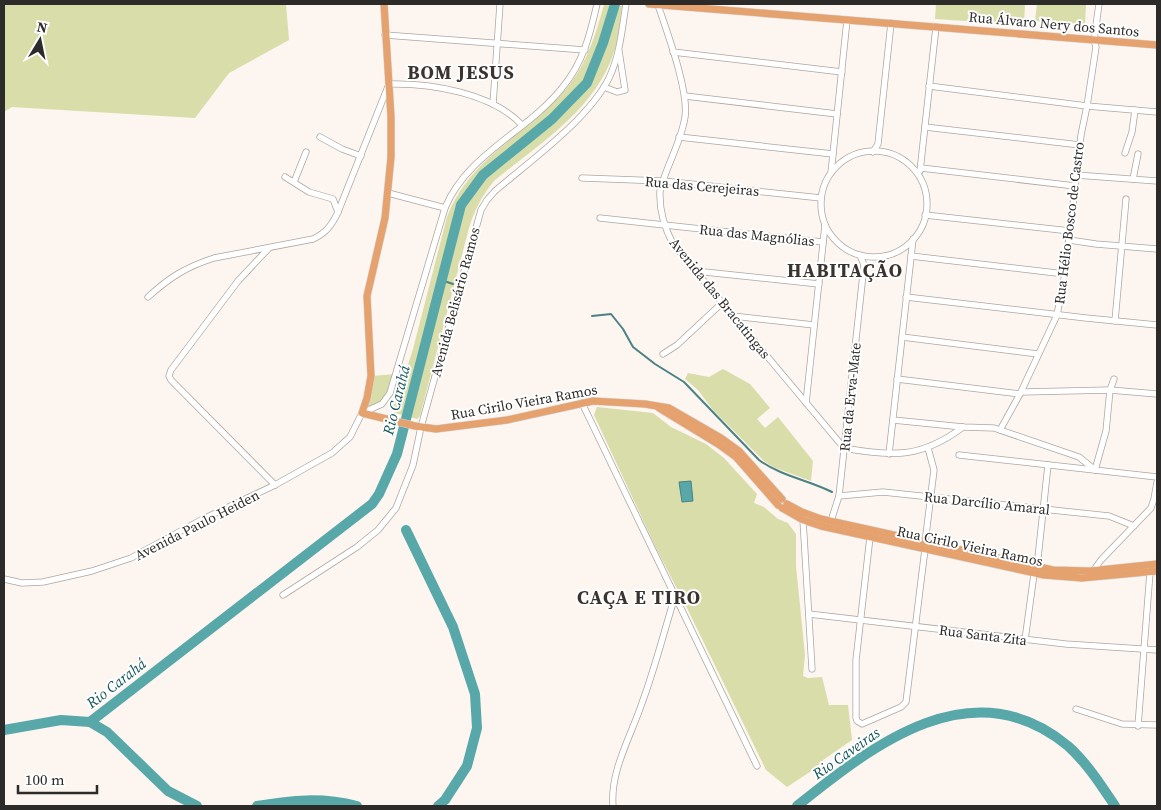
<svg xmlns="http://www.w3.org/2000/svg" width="1161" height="810" font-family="'Source Serif 4',serif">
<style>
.green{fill:#d9dda9}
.water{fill:#58a7a9;stroke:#4b8283}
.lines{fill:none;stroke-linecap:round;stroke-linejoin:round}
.stream{stroke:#4b8283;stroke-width:2}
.river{stroke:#58a7a9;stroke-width:10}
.minor-casing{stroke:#ada6a1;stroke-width:7}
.major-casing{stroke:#d5d5d4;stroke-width:8}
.minor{stroke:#fff;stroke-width:5.5}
.major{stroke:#e6a26e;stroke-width:7}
.labels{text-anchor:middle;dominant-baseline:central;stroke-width:4;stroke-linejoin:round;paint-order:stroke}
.street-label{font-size:14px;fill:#2d2b29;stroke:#fff}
.water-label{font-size:15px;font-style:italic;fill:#0d5356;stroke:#fff}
.district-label{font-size:19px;font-weight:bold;letter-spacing:1px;fill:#393430;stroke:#fff}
</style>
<rect width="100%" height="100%" fill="#fcf5f0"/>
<g class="green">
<path d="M4 4H286L289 40 229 73 195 118 12 107 4 112Z"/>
<path d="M936 4H1025L1024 25 935 19Z"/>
<path d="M1037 4H1086L1085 24 1035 21Z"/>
<path d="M604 5 622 6C620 22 619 37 614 52 595 110 539 144 495 180 482 195 475 209 469 228L420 416 417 419 395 413 392 407V402L405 374 413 349 447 217C470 157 527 135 566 89 587 64 595 36 604 5Z"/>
<path d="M723 369 750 384 770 408 757 419 765 428 778 417 813 461 811 481 773 467 764 461 713 410 698 390 685 379 688 373 709 377Z"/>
<path d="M396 374 386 400 363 413 371 376Z"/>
<path d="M597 407 653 413 671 427 706 444 724 458 757 494 754 503 764 507 778 519 788 523 796 534V566L805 655 803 676 808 678 822 677 829 705H848L852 740 823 760 816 768 787 787 766 770 686 606 656 548 594 415Z"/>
</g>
<path class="water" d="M691 481 693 501 682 502 679 482Z"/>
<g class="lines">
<g class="stream">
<path d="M441 280 453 284"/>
<path d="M592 316 611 314 623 329 633 347 655 364 684 382 759 460C781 476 808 480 832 492"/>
</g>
<g class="river">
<path d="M406 530 453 627 475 694 477 728 467 766 445 800 438 806"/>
<path d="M90 722 372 504 379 494 397 454 461 205 483 175 552 119 587 83 603 43 615 4"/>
<path d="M4 730 61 720 90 722 107 732 168 791 197 806"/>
<path d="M257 806C291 800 322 797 357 806"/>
<path d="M797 806C874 744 973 667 1068 746 1087 763 1101 785 1115 806"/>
</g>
<defs>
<g id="minor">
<path d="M658 5C667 32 689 91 685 117 681 143 666 166 660 191 659 211 664 227 673 244L844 448C893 457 922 458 963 427"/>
<path d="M385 35 585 50"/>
<path d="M673 52 842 72"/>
<path d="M929 86 1087 106 1157 112"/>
<path d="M604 87 617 92 625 90 619 51"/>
<path d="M685 96 837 114"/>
<path d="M493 104 500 4"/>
<path d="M925 127 1080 145"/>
<path d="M320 137 342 149 361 156"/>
<path d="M679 137 833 154"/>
<circle cx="874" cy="204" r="53"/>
<path d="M873 152 878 144 891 23"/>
<path d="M1125 153 1132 132 1135 110"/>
<path d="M921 168 1075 186"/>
<path d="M920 171 936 27"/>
<path d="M831 173 847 20"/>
<path d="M1076 175 1157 181"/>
<path d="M285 177 309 192 333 199 338 212"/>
<path d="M582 178 663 181 821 198"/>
<path d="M1133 179 1138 154"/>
<path d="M294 182 306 152"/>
<path d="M388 193 445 208"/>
<path d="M925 215 1070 231"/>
<path d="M600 218 823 242"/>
<path d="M1069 240 1096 244 1157 249"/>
<path d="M269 248 238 281 171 370 169 376 171 380 275 485"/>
<path d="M911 256 1065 274"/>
<path d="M695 271 819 284"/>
<path d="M148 297C170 277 186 267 214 258L313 239C326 233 332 225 338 212L389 84C431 83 492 93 522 125"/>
<path d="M906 297 1086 318 1157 325"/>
<path d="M733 316 814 325"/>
<path d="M1115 321 1126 199"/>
<path d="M902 337 1038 354"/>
<path d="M663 354 677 345 722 303"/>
<path d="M897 379 1020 394"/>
<path d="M1022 392 1110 390 1157 394"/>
<path d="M582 403 757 766"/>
<path d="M806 403 825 225"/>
<path d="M893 420 963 427 994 428 1079 457 1095 470"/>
<path d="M1000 430 1020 394 1057 315 1065 274 1081 135 1087 106 1096 47 1094 40 1099 4"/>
<path d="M889 454 913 239"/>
<path d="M959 455 1157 477"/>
<path d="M1095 470 1106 431 1110 390 1114 379"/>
<path d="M839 496 883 492 1109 516 1134 526"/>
<path d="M803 520 812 669"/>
<path d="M830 524 839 496 864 265 860 255"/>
<path d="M870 537 856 660V718L857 721 862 724 901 707 906 702 925 549"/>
<path d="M925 543 934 470 928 448"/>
<path d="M1037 567 1048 465"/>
<path d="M1093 571 1101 560 1151 508 1154 499 1157 482"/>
<path d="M4 579 22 583 43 582 92 571 131 558 201 520 275 485 332 453 350 437 362 413 382 404 390 393 445 208C467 154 527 132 562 88 583 63 590 35 597 4"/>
<path d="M283 595 357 547 378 530 396 508 413 465 421 427 481 210 487 200 495 191C530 161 589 119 609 78 620 55 622 29 626 4"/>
<path d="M809 614 1066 644 1157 650"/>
<path d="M1025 640 1034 574"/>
<path d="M1076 709 1122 724 1157 725"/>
<path d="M1138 726 1150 572"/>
<path d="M613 806C610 771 631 736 642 703 655 668 664 632 675 596"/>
</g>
<g id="major">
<path d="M384 4 391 117V157L385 218 367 296 371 376 367 398 362 413 415 426 436 429 507 420 593 401 645 404 669 408 721 438 739 451 782 499"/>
<path d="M649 4 1157 45"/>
<path d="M659 408 718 444 736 457 778 505"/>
<path d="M787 504 802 512 821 519 1053 570 1090 571 1157 564"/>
<path d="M782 508 803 520 821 526 1044 575 1082 578 1157 571"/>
</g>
</defs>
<use href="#minor" class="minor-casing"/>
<use href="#major" class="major-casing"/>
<use href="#minor" class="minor"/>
<use href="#major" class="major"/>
</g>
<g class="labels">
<g class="street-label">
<text transform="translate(1054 24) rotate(5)">Rua Álvaro Nery dos Santos</text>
<text transform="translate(702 186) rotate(5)">Rua das Cerejeiras</text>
<text transform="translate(1069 223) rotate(-83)">Rua Hélio Bosco de Castro</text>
<text transform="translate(757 235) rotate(6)">Rua das Magnólias</text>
<text transform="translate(720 298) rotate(51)">Avenida das Bracatingas</text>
<text transform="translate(455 302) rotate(-75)">Avenida Belisário Ramos</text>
<text transform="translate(850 397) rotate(-84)">Rua da Erva-Mate</text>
<text transform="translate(524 402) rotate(-10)">Rua Cirilo Vieira Ramos</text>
<text transform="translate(987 503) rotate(6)">Rua Darcílio Amaral</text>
<text transform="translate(197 525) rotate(-27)">Avenida Paulo Heiden</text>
<text transform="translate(970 546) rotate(12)">Rua Cirilo Vieira Ramos</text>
<text transform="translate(983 635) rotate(7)">Rua Santa Zita</text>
</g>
<g class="water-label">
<text transform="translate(396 400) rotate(-76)">Rio Carahá</text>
<text transform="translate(116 683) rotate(-38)">Rio Carahá</text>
<text transform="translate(846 753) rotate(-35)">Rio Caveiras</text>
</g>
<g class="district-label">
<text x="461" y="72">BOM JESUS</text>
<text x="845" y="270">HABITAÇÃO</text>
<text x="639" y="597">CAÇA E TIRO</text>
</g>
</g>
<rect width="1161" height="810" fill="none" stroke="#2d2b29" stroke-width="10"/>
<g transform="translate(40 40) rotate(10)" stroke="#ffffff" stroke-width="4" paint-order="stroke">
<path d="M0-4L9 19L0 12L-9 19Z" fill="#2d2b29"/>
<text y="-8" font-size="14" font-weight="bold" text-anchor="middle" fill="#2d2b29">N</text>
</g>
<path d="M18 785v8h79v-8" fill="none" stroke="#2d2b29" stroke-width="2.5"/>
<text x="25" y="785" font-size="15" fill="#2d2b29" stroke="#ffffff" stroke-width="4" paint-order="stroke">100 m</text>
</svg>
